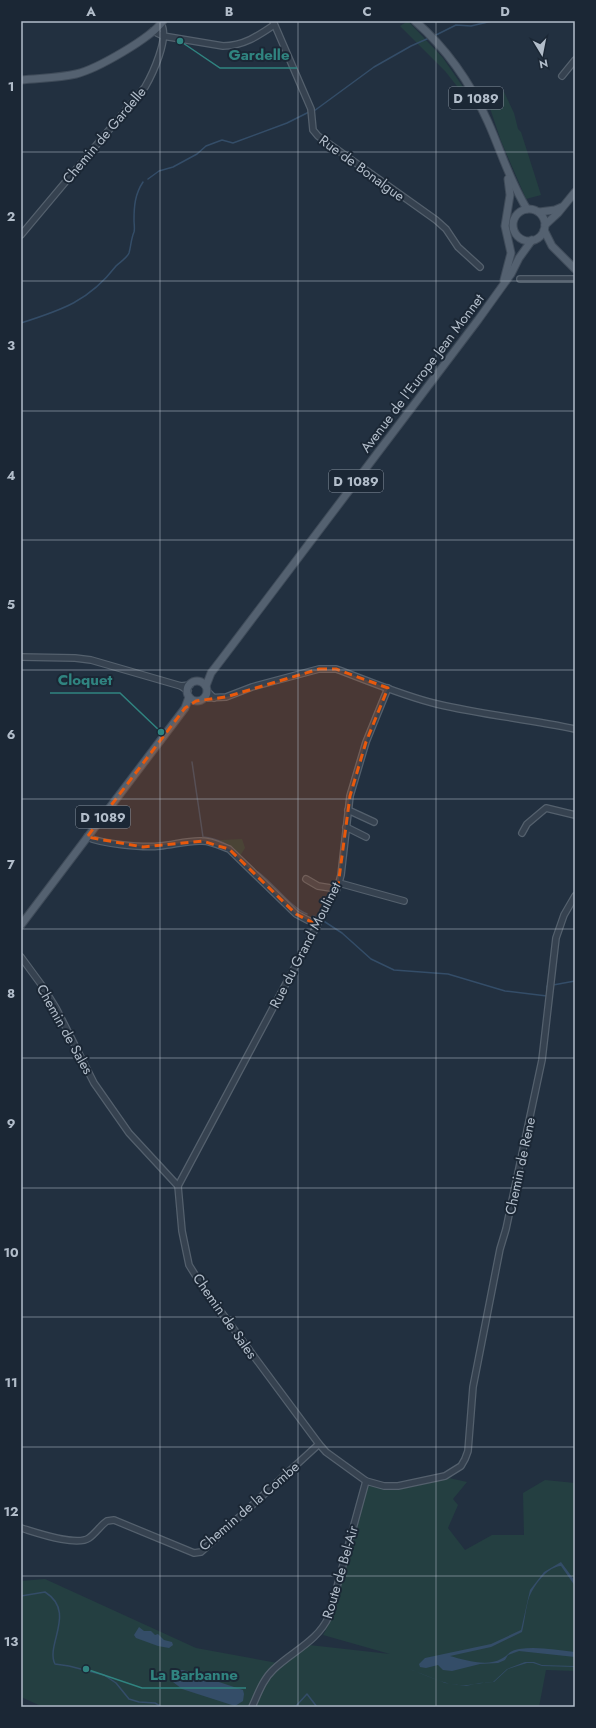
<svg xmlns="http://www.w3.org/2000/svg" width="596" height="1728" font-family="Jost,sans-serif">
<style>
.green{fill:#243f41}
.water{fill:#344d68}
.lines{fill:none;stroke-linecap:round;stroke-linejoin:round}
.stream{stroke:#344d68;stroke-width:1.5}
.minor-casing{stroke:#54606d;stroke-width:8}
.major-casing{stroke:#3f4b59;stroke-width:9}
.minor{stroke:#364250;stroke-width:5.5}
.major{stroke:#546170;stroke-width:7}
.rail{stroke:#586677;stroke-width:1.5;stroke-dasharray:4 4;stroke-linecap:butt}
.marked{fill:#e8590c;fill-opacity:0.2;stroke:#e8590c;stroke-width:3;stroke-dasharray:8 5;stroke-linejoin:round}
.grid{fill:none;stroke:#b2bdca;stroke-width:1;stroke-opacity:0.55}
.labels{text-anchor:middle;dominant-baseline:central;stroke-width:4;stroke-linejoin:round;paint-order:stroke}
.shield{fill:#1b2735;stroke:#85909d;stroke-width:1}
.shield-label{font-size:13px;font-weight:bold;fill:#b2bdca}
.street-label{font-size:14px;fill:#b2bdca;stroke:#1b2735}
.leader{fill:none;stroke:#308480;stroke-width:1.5}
.callout-dot{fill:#308480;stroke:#1b2735;stroke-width:1.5}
.callout-label{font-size:15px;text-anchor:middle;font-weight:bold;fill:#308480;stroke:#1b2735;stroke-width:4;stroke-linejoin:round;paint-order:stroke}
.neatline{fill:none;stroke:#b2bdca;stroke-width:1.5}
.grid-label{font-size:13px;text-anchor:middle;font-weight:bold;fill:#b2bdca}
</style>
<rect width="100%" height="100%" fill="#223040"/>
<g class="green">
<path d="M408 21 443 58 472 100 471 104 445 71 400 26Z"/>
<path d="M484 90 504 92 514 113 518 129 521 132 541 195 526 199 501 141Z"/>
<path d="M242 839 245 848 240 856 218 844 221 840Z"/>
<path d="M449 1478 467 1482 453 1499 458 1505 448 1528 465 1550 492 1535H524L523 1493 545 1480 575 1483V1671L546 1670 539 1707H43L21 1697V1581L45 1579 196 1648 283 1664 309 1645 390 1654 323 1635 327 1628 367 1486 407 1488Z"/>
</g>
<g class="water">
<path d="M561 1562 575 1581V1586L561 1566C548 1567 537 1582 531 1593 526 1602 525 1621 522 1632L491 1647 450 1656C464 1660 487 1667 501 1659 509 1655 508 1651 519 1649 537 1646 557 1650 575 1652V1657L519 1651 508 1655 505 1660 498 1663 480 1664 452 1671 443 1670 438 1665 426 1668 420 1667 419 1664 425 1658 491 1644 521 1630 530 1590 544 1572Z"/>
<path d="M139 1627 144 1631H151L155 1635 158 1634 164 1640 172 1642 173 1645 169 1648 158 1646 136 1638 134 1635Z"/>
<path d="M525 1662H534L542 1665 575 1666V1667L542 1666 533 1663H527L508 1669 494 1682 479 1683 466 1686 445 1683 407 1668C426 1675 447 1687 468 1685 477 1684 485 1682 493 1682L507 1669Z"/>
<path d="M180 1670H183L243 1690 244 1694 243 1701 235 1706 182 1689 173 1682Z"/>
</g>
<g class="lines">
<g class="stream">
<path d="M434 36 456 25 471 26 492 21"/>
<path d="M314 111 374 67 411 46 429 38"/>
<path d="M148 179 159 171 173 167 197 154 206 146 222 140 233 143 287 123 309 112"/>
<path d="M21 323C62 310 89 301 116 266 120 262 127 258 129 253 131 246 131 239 134 232 135 229 134 224 134 220 134 206 135 194 143 182"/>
<path d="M192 762 203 837C217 838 232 846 241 857"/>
<path d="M258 872C274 884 291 908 307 914"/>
<path d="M313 916 318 918"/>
<path d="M322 920 342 933 371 959 394 970 448 974 505 991 547 996V986"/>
<path d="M553 985 575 981"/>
<path d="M21 1596 45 1592C77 1612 45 1645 55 1664L69 1666 104 1675 116 1683 129 1699 139 1702 155 1703 162 1707"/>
<path d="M289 1707 296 1706 307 1694 317 1707"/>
</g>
<defs>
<g id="minor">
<path d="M273 21 311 109 313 130 318 136 436 220 446 229 458 247 480 267"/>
<path d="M153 31 163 36 223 46C243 46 258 36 274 25"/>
<path d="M562 76 575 60"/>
<path d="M21 235 145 87C152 75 170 37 161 24"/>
<path d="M520 279H575"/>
<path d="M21 657 75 658 91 660 181 686 190 685"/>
<path d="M181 686 188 691"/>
<path d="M207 691 214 698"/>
<path d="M205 698 226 697 252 687 319 669H336C369 681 403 696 437 704 483 715 529 719 575 729"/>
<path d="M348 810 374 822"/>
<path d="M346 827 366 837"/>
<path d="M522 833 527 824 546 808 575 815"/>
<path d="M87 837C102 844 143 848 160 846 173 845 189 840 202 841 211 841 221 846 229 849L296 914 317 925"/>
<path d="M306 879 318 886 337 889"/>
<path d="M339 883 404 901"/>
<path d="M21 957 43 987 56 1008 94 1083 129 1133 178 1186 182 1231 189 1265 204 1289 319 1444 326 1452 366 1481 384 1486H398L445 1476 461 1466 465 1459 468 1451 473 1387 500 1249 506 1229 542 1060 556 938 564 915 575 896"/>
<path d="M178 1186 338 886 341 875 350 796 366 742 388 688"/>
<path d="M21 1528C35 1532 76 1547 89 1538 96 1533 100 1526 107 1521L114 1520 194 1553 201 1552 319 1444"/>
<path d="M252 1707C258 1694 263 1679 274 1669 293 1651 318 1641 329 1616L366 1481"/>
</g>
<g id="major">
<path d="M415 21C446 48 471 84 488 122 501 151 510 182 527 209"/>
<path d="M21 80C39 78 59 78 76 74 97 69 151 38 163 21"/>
<circle cx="529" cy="225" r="16"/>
<path d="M539 212 555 210 562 207"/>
<path d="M545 225 558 213 575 192"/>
<path d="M544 230 552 246 575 269"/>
<path d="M504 280 511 253 505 226 510 195 508 179"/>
<circle cx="197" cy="691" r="10"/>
<path d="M206 686 211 673 221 660 478 320 511 274 519 258 532 240"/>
<path d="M21 925 185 708 189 697"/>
</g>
</defs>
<use href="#minor" class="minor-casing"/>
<use href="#major" class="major-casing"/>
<use href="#minor" class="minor"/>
<use href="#major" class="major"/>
<path class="rail" d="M429 21H451"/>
</g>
<path class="marked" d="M319 669H336L388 688 366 742 350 796 338 886 317 925 296 914 229 849 218 846 203 841 143 847 87 837 185 708 196 701 226 697Z"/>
<path class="grid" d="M160 21V1707M298 21V1707M436 21V1707M21 152H575M21 281H575M21 411H575M21 540H575M21 670H575M21 799H575M21 929H575M21 1058H575M21 1188H575M21 1317H575M21 1447H575M21 1576H575"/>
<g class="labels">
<g class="shield">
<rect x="449" y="87" width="54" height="22" rx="3"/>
<rect x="329" y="470" width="54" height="22" rx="3"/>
<rect x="76" y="806" width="54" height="22" rx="3"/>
</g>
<g class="shield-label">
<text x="476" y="98">D 1089</text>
<text x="356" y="481">D 1089</text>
<text x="103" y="817">D 1089</text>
</g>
<g class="street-label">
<text transform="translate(104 135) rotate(-50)">Chemin de Gardelle</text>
<text transform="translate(362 168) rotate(36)">Rue de Bonalgue</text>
<text transform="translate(422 373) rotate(-53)">Avenue de l'Europe Jean Monnet</text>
<text transform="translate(305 945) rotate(-63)">Rue du Grand Moulinet</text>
<text transform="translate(65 1029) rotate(61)">Chemin de Sales</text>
<text transform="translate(520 1166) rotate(-78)">Chemin de Rene</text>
<text transform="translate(225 1316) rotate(55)">Chemin de Sales</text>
<text transform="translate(249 1506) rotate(-41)">Chemin de la Combe</text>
<text transform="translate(340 1572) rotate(-74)">Route de Bel-Air</text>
</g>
</g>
<path class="leader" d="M180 41L220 68H297M161 732L120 693H50M86 1669L142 1688H246"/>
<g class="callout-dot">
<circle cx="180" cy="41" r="4"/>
<circle cx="161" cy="732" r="4"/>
<circle cx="86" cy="1669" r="4"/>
</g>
<g class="callout-label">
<text x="259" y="60">Gardelle</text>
<text x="85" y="685">Cloquet</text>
<text x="194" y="1680">La Barbanne</text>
</g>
<rect width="596" height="1728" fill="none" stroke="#1b2735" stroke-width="44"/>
<g transform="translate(542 54) rotate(170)" stroke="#1b2735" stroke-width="3" paint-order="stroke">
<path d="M0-3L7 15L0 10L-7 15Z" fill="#b2bdca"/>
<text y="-6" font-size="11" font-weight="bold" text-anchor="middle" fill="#b2bdca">N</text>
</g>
<rect x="22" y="22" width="552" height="1684" class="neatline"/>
<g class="grid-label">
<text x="91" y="16">A</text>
<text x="229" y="16">B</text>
<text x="367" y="16">C</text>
<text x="505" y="16">D</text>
<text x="11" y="91">1</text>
<text x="11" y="221">2</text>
<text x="11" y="350">3</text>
<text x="11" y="480">4</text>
<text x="11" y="609">5</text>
<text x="11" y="739">6</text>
<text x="11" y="869">7</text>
<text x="11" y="998">8</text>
<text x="11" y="1128">9</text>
<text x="11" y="1257">10</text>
<text x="11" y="1387">11</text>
<text x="11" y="1516">12</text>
<text x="11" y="1646">13</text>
</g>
</svg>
